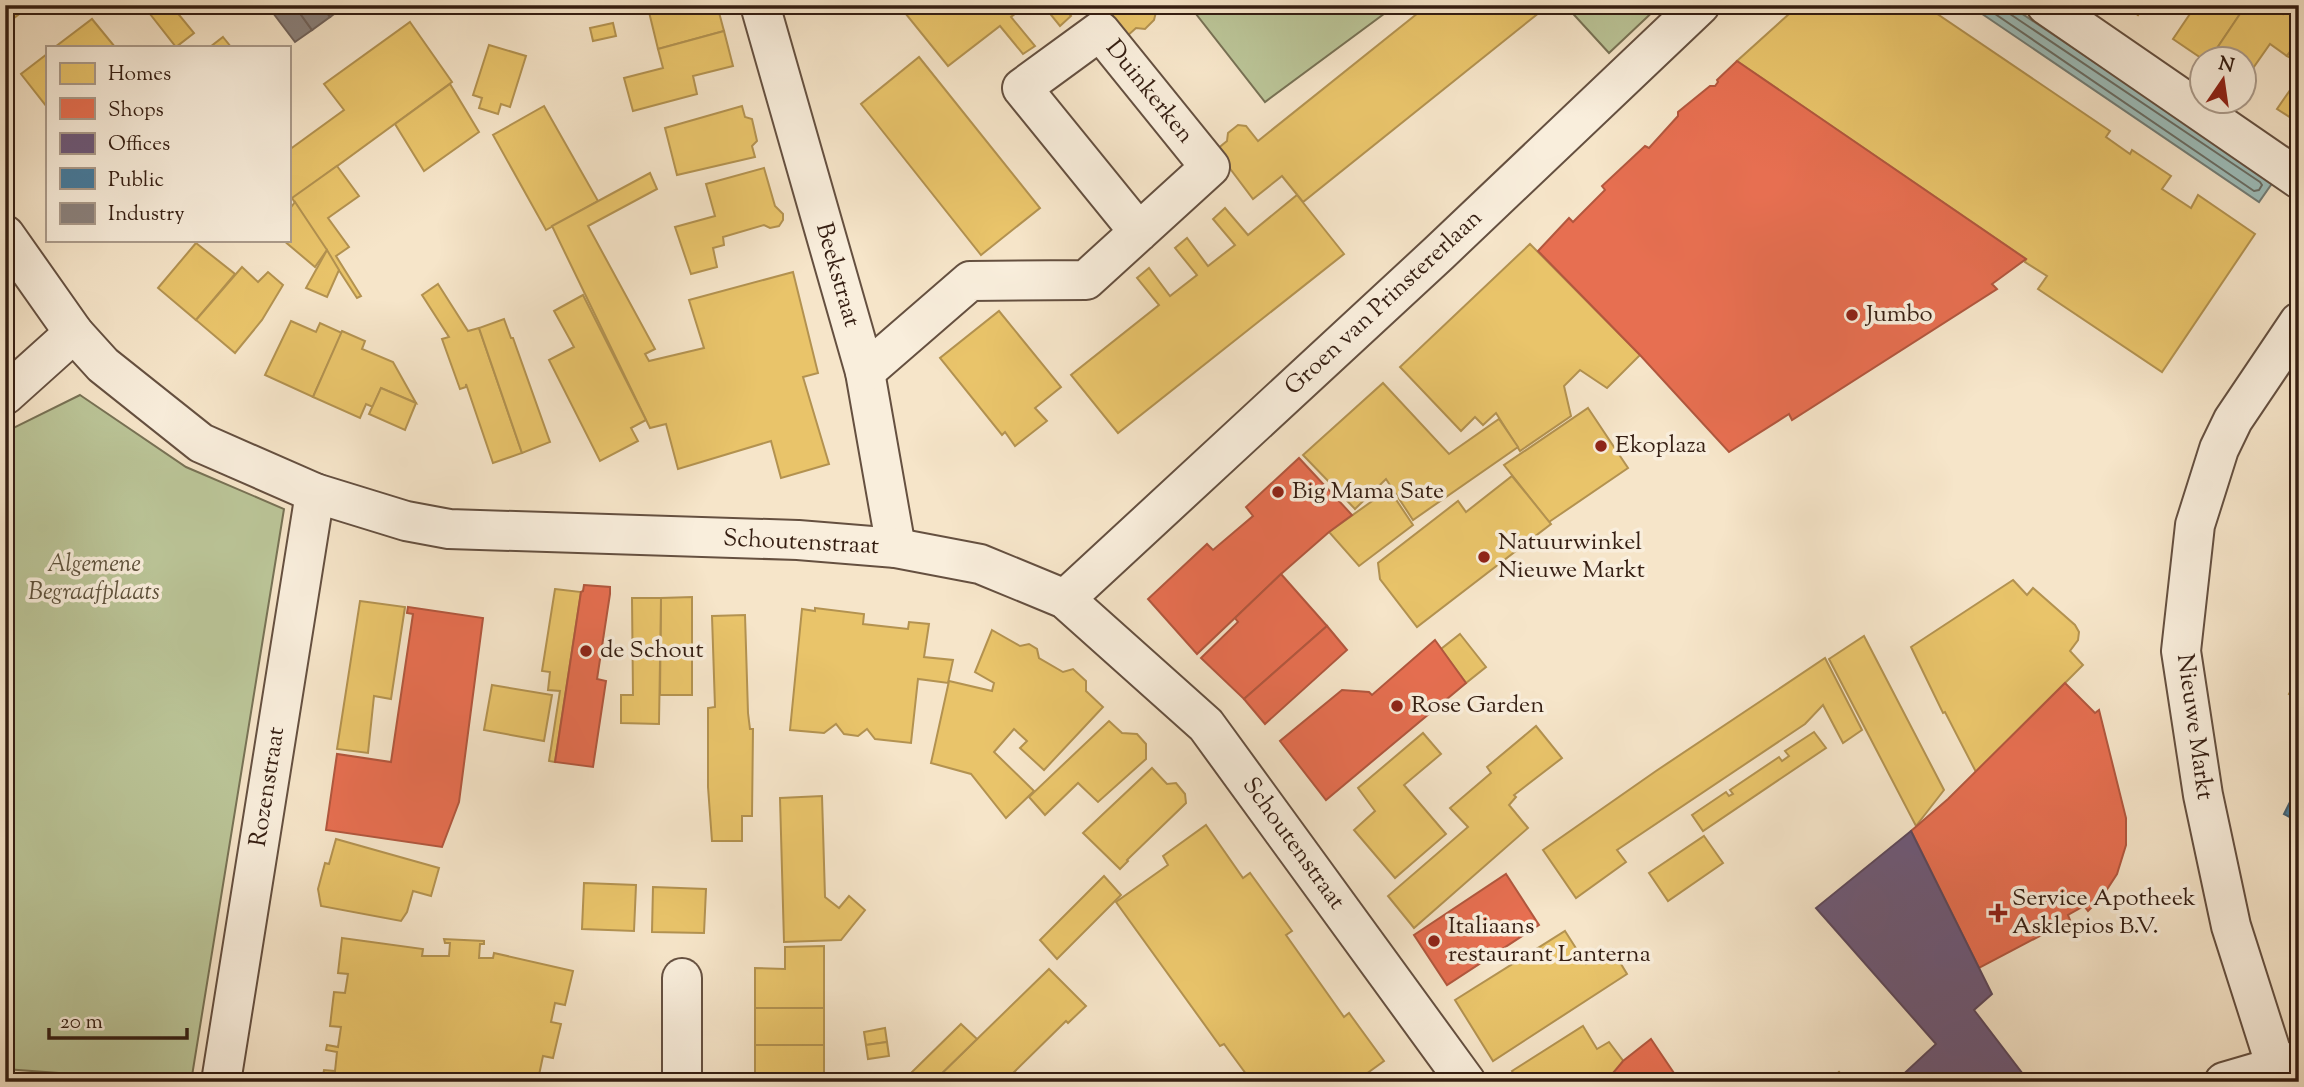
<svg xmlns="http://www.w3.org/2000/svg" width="2304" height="1087" font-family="'Sorts Mill Goudy',serif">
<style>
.green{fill:#bbc598;stroke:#787255;stroke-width:2}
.water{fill:#9dbebb;stroke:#737e77;stroke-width:2}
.homes{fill:#e9c46a;stroke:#b39250;stroke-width:2}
.shops{fill:#e76f51;stroke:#b2573e;stroke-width:2}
.offices{fill:#6d597a;stroke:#5c475b;stroke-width:2}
.public{fill:#457b9d;stroke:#405f73;stroke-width:2}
.industry{fill:#8a817c;stroke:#70635c;stroke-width:2}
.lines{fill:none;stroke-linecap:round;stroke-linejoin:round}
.shore{stroke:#696e66;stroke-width:2}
.minor-casing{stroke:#655040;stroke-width:42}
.minor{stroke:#f9eedc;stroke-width:38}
.poi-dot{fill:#8f2418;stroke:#f9eedc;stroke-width:2.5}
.labels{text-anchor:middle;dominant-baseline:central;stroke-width:7;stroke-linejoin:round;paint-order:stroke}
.street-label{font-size:24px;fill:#351e12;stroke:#f9eedc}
.poi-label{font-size:24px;fill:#351e12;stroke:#f9eedc;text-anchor:start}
.park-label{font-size:24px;font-style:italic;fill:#5d503a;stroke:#f9eedc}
</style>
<rect width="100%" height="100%" fill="#f6e5c9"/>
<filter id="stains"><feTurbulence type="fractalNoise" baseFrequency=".00286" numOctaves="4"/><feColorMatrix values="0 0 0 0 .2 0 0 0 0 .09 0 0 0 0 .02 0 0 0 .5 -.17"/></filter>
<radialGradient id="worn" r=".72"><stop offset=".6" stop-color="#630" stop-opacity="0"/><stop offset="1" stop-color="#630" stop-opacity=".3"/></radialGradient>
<g class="green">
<path d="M1189 5H1396L1265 102Z"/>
<path d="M1565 5H1660L1609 53Z"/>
<path d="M80 395 186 467 284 509 191 1082H140L126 1078 5 1069V432Z"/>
</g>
<path class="water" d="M1969 5H2009L2273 182 2259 202Z"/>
<g class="homes">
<path d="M5 5H31L5 25Z"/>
<path d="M143 5H171L194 33 176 47Z"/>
<path d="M647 5H677L649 12Z"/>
<path d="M677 5H717L724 31 658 49 649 12Z"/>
<path d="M905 5H1026L1011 17 1035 46 1023 54 1000 26 948 66 901 8Z"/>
<path d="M1043 5H1062L1071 16 1060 26Z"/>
<path d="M1101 5H1150L1156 12 1154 20 1145 29 1136 28 1126 37Z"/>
<path d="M1428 5H1535L1540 12 1303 202 1282 176 1253 199 1216 150 1227 141 1228 133 1238 125 1246 126 1258 141Z"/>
<path d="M1799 5H1924L2110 131 2106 137 2130 154 2132 150 2171 176 2162 189 2191 208 2198 195 2255 234 2162 372 2038 289 2047 276 2025 262 2026 259 1737 61Z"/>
<path d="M2124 5H2145L2138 15Z"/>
<path d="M2196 5H2246L2209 60H2204L2173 39Z"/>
<path d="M2246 5H2270L2283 14 2289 5H2299V39L2287 56 2270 44 2244 81V60H2209Z"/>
<path d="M92 19 115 47H55Z"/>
<path d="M410 22 452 82 292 199 289 195V150L344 110 324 84Z"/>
<path d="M613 23 616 36 593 41 590 28Z"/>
<path d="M724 31 733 66 693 76 697 94 633 111 624 78 663 68 658 49Z"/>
<path d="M223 37 231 47H210Z"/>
<path d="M2299 39V63L2287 56Z"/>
<path d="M489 45 526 56 510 107 501 104 498 114 479 108 482 98 473 95Z"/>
<path d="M47 54V107L21 74Z"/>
<path d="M919 57 1040 208 981 255 861 104Z"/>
<path d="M2299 77V123L2277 109Z"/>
<path d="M450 84 479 132 424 171 395 124Z"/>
<path d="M544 106 598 201 546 230 493 135Z"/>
<path d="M742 106 745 117 752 119 757 141 752 146 755 157 677 175 665 128Z"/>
<path d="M337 166 359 196 328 218 349 247 336 256 361 296 357 298 292 198Z"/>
<path d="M764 168 775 206 783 214V220L779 226 770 228 764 225 723 237 724 245 713 248 717 267 691 274 675 227 715 216 706 184Z"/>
<path d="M650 173 657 189 588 226 655 349 645 354 649 361 704 348 689 300 793 272 818 373 803 377 829 464 781 478 771 441 678 469 666 424 650 428 552 226Z"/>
<path d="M1297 195 1344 254 1118 433 1071 375 1159 305 1137 278 1149 268 1170 296 1197 275 1175 248 1187 238 1208 266 1235 245 1213 219 1225 208 1248 235Z"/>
<path d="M295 202 327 250 315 267 283 240H289V210Z"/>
<path d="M196 243 235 274 196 320 158 288Z"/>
<path d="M1530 244 1640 355 1607 388 1580 370 1564 386 1571 416 1520 451 1496 413 1483 425 1475 417 1461 431 1400 367Z"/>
<path d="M327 250 339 270 327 297 306 288Z"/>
<path d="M242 267 258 282 268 272 283 285 262 320 235 353 196 320Z"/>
<path d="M438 284 468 331 479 328 522 453 493 463 466 384V387L460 389 442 339 449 337 422 295Z"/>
<path d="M583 295 646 420 631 428 638 441 600 461 549 360 574 347 554 311Z"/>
<path d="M999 311 1061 387 1035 408 1047 421 1015 446 1005 432 1002 435 940 358Z"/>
<path d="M504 319 511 338H513L550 442 522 453 479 328Z"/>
<path d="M291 321 316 332 320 323 342 333 313 397 265 375Z"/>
<path d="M342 331 365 341 362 349 393 362 416 403 381 388 373 407 366 404 360 418 313 397Z"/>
<path d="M1383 383 1449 454 1499 419 1518 447 1413 520 1386 479 1355 509 1303 455Z"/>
<path d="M381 388 416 403 405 430 369 414Z"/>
<path d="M1588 408 1628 468 1549 522 1504 465Z"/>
<path d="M1512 476 1551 524 1417 627 1380 579 1378 563 1458 501 1466 512Z"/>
<path d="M1389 489 1413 525 1359 566 1329 532Z"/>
<path d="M2013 580 2027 595 2033 588 2075 625 2079 632 2078 640 2070 651 2083 665 1976 772 1945 712 1943 713 1911 647Z"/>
<path d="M555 589 581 592 555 762 549 761 560 691 548 690 550 672 542 671Z"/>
<path d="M692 597V695H660L661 598Z"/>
<path d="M632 598H661L659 724 621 723V695H633Z"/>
<path d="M360 601 405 607 391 699 374 696 368 753 337 749Z"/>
<path d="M815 608 864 614 863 624 908 629 909 622 929 624 924 657 953 660 948 683 918 679 911 743 875 739 867 729 858 736 844 734 836 724 824 733 790 730 802 609 815 611Z"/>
<path d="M745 615 748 713 750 729H753L752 816H742V841H712L708 787V708L715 707 712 616Z"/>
<path d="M992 630 1020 646 1029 644 1037 649 1039 658 1063 672 1073 669 1086 681V691L1103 707 1044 770 1020 748 1027 741 1014 729 994 752 1034 791 1006 818 971 774 931 763 949 681 992 691 994 683 975 672Z"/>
<path d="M1460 634 1486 667 1466 683 1441 649Z"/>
<path d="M1864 636 1944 790 1916 826 1829 659Z"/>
<path d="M1825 658 1862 730 1843 743 1823 705 1805 724 1617 850 1626 862 1576 898 1543 850 1656 771Z"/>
<path d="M2299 675V699L2289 694Z"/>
<path d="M492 685 552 695 544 741 484 730Z"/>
<path d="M1109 721 1122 733 1137 734 1146 744V759L1098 802 1078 783 1045 815 1029 797Z"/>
<path d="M1536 726 1562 758 1514 795 1516 797 1509 805 1528 828 1414 928 1388 896 1468 827 1450 808 1491 773 1487 767Z"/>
<path d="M1814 732 1826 748 1703 831 1692 815 1726 792 1729 796 1733 794 1730 790 1779 757 1782 761 1789 756 1785 751Z"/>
<path d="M1423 733 1441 754 1404 785 1446 834 1395 878 1354 830 1375 811 1358 788Z"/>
<path d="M1152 768 1167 784 1176 783 1185 794 1186 803 1127 860 1128 861 1120 869 1083 833Z"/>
<path d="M822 796 825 897 839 908 849 896 865 910 841 940 784 942 780 798Z"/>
<path d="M1206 825 1243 878 1250 873 1292 931 1286 935 1344 1017 1349 1013 1384 1061 1355 1082H1252L1224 1044 1220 1046 1116 902 1168 865 1163 856Z"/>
<path d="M1704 836 1723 863 1668 901 1649 873Z"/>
<path d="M336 839 439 868 431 896 413 891 407 912 401 921 321 906 318 889 325 863 329 864Z"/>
<path d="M1104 876 1121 895 1057 959 1040 940Z"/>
<path d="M584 883 636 885 634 931 582 929Z"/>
<path d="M653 887 706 889 704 933 652 932Z"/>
<path d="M1565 931 1586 964 1612 949 1627 974 1493 1061 1455 1000Z"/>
<path d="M342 938 423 949 422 956H449L450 943H445L444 939 484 941V944H480L479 958H493L494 953 573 971 565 1005 555 1003 551 1022 561 1024 553 1058 543 1056 539 1075 549 1077 548 1082 537 1080V1082H322L324 1070 335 1071 337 1052 326 1050 327 1045 338 1047 341 1027 330 1026 334 992 345 993 348 974 338 973Z"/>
<path d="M824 946V1008H755V968L785 969V947Z"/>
<path d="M1049 969 1086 1006 1068 1023 1066 1021 1004 1082H933Z"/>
<rect x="755" y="1008" width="69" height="37"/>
<path d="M961 1024 977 1039 933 1082H921L911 1073Z"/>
<path d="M1583 1026 1597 1049 1609 1042 1624 1062 1613 1073 1601 1082H1519L1512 1071Z"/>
<path d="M885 1028 887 1042 866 1045 864 1032Z"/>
<path d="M887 1042 889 1056 868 1059 866 1045Z"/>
<rect x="755" y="1045" width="69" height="37"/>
<path d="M1839 1072 1848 1082H1828Z"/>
</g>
<g class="shops">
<path d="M1737 61 2026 259 1992 284 1997 289 1792 420 1789 414 1729 452 1640 355 1538 251 1569 218 1573 222 1605 190 1602 186 1645 146 1649 148 1678 116V112L1710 86H1715L1718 82 1717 80Z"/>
<path d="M1299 458 1352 515 1329 532 1281 574 1197 654 1148 599 1207 544 1213 550 1253 516 1246 507Z"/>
<path d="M1281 574 1327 626 1244 699 1201 658 1238 622 1235 618Z"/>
<path d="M584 585 610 587V594L597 679 606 681 593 767 555 762 581 592 583 591Z"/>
<path d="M408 607 483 618 459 802 442 847 326 830 337 754 391 762 413 614 407 613Z"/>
<path d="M1327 626 1347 650 1265 724 1244 699Z"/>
<path d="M1435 640 1466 683 1326 800 1280 741 1342 690 1369 692 1372 695Z"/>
<path d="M2065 683 2095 713 2099 710 2126 818V845L2117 874 2102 897 2088 911 2084 906 2068 915 2070 920 1979 968 1911 831 1948 799Z"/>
<path d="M1506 874 1539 925 1447 985 1414 935Z"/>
<path d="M1651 1039 1680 1082H1619L1613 1073 1623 1061Z"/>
</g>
<path class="offices" d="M1911 831 1992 994 1974 1010 2029 1082H1895L1936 1044 1816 908Z"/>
<path class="public" d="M2299 784V822L2284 814Z"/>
<g class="industry">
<path d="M275 5H294L312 30 295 42 270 9Z"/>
<path d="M294 5H322L330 17 312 30Z"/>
<path d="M322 5H346L330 17Z"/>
</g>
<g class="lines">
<path class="shore" d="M1982 5 2254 191 2259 190 2262 185 2260 182 2010 14 2007 5"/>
<defs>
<g id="minor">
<path d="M760 5 865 372 896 548"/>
<path d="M2046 5 2299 179"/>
<path d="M5 235 74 333 103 365 201 443 315 493 406 521 449 529 798 540 896 548 980 564 1065 599 1206 725 1466 1082"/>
<path d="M865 372 970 281 1086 280 1210 167 1100 31 1022 88 1139 232"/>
<path d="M5 395 74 333"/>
<path d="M1065 599 1439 253 1700 5"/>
<path d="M2276 1067 2231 926 2203 795 2181 651 2195 525 2219 449 2233 420 2299 322"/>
<path d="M221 1082 315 493"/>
<path d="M682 1082V978"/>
<path d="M2224 1082 2299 1060"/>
</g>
</defs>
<use href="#minor" class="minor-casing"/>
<use href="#minor" class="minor"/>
</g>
<g class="poi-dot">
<circle cx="1852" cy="315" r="7"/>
<circle cx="1601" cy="446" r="7"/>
<circle cx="1278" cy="492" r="7"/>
<circle cx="1484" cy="557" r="7"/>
<circle cx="586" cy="651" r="7"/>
<circle cx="1397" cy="706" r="7"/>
<path d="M1994.5 902.5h7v7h7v7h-7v7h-7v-7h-7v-7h7z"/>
<circle cx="1434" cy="941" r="7"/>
</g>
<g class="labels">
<g class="street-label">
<text transform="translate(1149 92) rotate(51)">Duinkerken</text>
<text transform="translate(837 275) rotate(74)">Beekstraat</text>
<text transform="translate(1384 303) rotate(-43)">Groen van Prinstererlaan</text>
<text transform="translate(801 543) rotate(3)">Schoutenstraat</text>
<text transform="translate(2194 727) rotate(82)">Nieuwe Markt</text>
<text transform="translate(268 787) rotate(-81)">Rozenstraat</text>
<text transform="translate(1293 844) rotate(54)">Schoutenstraat</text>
</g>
<g class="poi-label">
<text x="1866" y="315">Jumbo</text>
<text x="1615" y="446">Ekoplaza</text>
<text x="1292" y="492">Big Mama Sate</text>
<text x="1498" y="543">Natuurwinkel<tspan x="1498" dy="28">Nieuwe Markt</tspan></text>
<text x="600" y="651">de Schout</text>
<text x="1411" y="706">Rose Garden</text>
<text x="2012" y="899">Service Apotheek<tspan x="2012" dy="28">Asklepios B.V.</tspan></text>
<text x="1448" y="927">Italiaans<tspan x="1448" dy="28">restaurant Lanterna</tspan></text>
</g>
<g class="park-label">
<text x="94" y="565">Algemene<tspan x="94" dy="28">Begraafplaats</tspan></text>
</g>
</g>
<rect width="2304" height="1087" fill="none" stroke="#f6e5c9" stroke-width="28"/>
<rect x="7" y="7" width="2290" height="1073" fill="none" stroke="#351e12" stroke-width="3.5"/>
<rect x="14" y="14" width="2276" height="1059" fill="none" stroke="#351e12" stroke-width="2"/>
<rect x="46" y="46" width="245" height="196" fill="#f9eedc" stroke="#ab9b8b" stroke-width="2"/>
<rect x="60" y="63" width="35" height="21" fill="#e9c46a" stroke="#ab9b8b" stroke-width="2"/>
<text x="108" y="80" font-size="21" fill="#351e12">Homes</text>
<rect x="60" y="98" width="35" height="21" fill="#e76f51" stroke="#ab9b8b" stroke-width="2"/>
<text x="108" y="116" font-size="21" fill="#351e12">Shops</text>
<rect x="60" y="133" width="35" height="21" fill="#6d597a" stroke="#ab9b8b" stroke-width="2"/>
<text x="108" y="150" font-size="21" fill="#351e12">Offices</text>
<rect x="60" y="168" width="35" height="21" fill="#457b9d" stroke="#ab9b8b" stroke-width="2"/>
<text x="108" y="186" font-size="21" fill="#351e12">Public</text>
<rect x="60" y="203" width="35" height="21" fill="#8a817c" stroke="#ab9b8b" stroke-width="2"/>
<text x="108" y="220" font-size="21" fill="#351e12">Industry</text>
<g transform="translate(2223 80) rotate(13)"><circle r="33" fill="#f9eedc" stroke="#ab9b8b" stroke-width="2"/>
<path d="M0-5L12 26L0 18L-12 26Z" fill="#8f2418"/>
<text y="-10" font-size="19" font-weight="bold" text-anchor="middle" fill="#351e12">N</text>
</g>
<path d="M49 1028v10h138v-10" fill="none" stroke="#351e12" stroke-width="3.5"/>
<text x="60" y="1028" font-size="21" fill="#351e12" stroke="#f9eedc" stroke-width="5" paint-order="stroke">20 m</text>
<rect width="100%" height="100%" filter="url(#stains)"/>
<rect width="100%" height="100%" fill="url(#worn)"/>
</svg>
